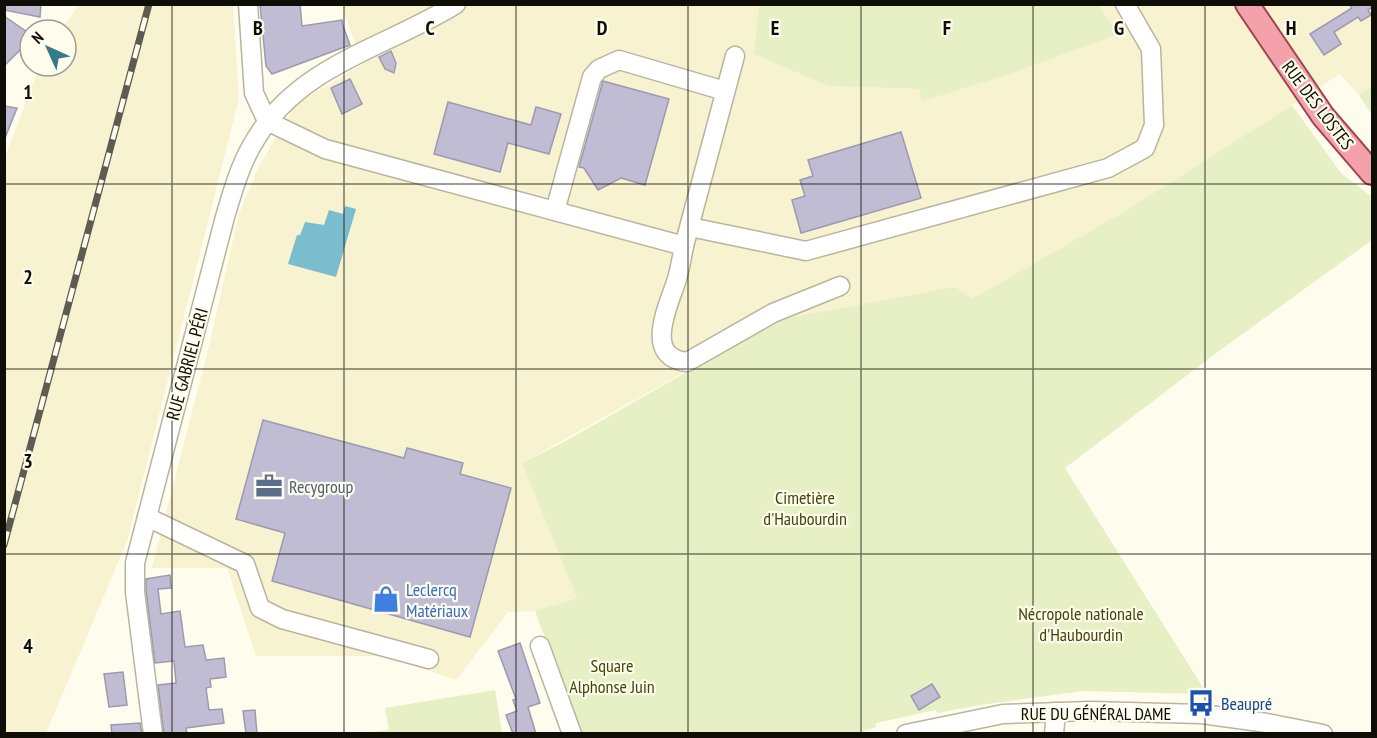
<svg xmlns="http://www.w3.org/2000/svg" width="1377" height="738" font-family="'PT Sans Narrow',sans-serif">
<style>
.built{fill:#f7f2d0}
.green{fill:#e7efc5}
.water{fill:#7abdce}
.building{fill:#c0bcd4;stroke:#9d99b0;stroke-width:1.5}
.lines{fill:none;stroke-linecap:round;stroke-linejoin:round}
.minor-casing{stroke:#b9b59d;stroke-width:21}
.major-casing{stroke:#a0454e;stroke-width:26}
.minor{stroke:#fff;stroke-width:18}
.major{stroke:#f5a1ac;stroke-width:22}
.rail-casing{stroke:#5e5c52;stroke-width:7}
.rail{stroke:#fefcec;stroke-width:4.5;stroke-dasharray:14;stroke-linecap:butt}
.grid{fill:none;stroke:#0f0e06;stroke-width:1.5;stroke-opacity:0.55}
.labels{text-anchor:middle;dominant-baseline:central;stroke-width:4.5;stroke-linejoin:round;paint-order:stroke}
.street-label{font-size:18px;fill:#0f0e06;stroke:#fefcec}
.service-label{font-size:18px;fill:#4e5e75;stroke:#fefcec;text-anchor:start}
.park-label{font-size:18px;fill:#3f4606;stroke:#fefcec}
.shop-label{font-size:18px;fill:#366cbe;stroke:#fefcec;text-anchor:start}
.transit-label{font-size:18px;fill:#164399;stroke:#fefcec;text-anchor:start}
.grid-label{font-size:20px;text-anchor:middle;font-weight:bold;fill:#0f0e06;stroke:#fefcec;stroke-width:4.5;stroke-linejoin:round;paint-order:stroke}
</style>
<rect width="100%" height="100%" fill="#fefcec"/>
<g class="built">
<path d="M79 5H233L239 99 127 541 46 733H5V157L40 66H66V30H61Z"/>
<path d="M343 5H759L754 54 828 86 919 89 922 100 1007 75 1118 34 1098 5H1372V115L1359 95 1340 74 1127 210 972 299 778 320 522 463 577 598 535 611 508 612 456 680 388 656H256L227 568H152L210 342 239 214 259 166 295 105 364 63 344 14Z"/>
</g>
<g class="green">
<path d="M759 5H1098L1119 34 1007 75 922 101 919 89 828 86 754 54Z"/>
<path d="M1372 86V115L1359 95Z"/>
<path d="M1292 105 1341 173 1372 197V240L1219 351 1065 468 1207 694 1083 691 980 705 938 713 936 710 876 723V727L858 733H580L535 611 577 598 522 463 564 442 778 320 955 287 972 299 1127 210Z"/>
<path d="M495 690 502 733H360L389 730 385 708Z"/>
</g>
<path class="water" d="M345 206 356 209 336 277 288 264 297 235H300L305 222 324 225 329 210 343 214Z"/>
<g class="building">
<path d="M5 4H41L40 17 4 10Z"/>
<path d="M260 4H300L302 26 342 20 343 26 350 45 272 74 266 66Z"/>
<path d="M1349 4H1372V7L1368 10 1371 15 1361 21 1358 17 1334 32 1341 44 1324 55 1310 34 1352 8Z"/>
<path d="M4 16 30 34V44L24 42 21 49 4 66Z"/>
<path d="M391 51 396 63 394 73 385 69 379 57Z"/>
<path d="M350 79 362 104 342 114 331 88Z"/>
<path d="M603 81 669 99 645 185 621 178 598 190 584 168 579 167Z"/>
<path d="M448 102 531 125 536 107 561 114 549 154 508 143 500 172 434 154Z"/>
<path d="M4 106 17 108 5 138H4Z"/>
<path d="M901 132 921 198 801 233 792 200 805 196 800 180 813 176 808 160Z"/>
<path d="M263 420 404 458 407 448 463 463 460 474 511 488 470 637 272 581 285 533 236 519Z"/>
<path d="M170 575 171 588 158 589 161 614 180 611 185 647 203 645 206 660 224 658 226 677 210 679 211 687 206 688 209 710 222 709 224 723 186 728 187 734H164L158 685 176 683 174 661 155 663 146 591V579Z"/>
<path d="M520 643 540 703 528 707 536 734H513L506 715 517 711 513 700 516 699 498 651Z"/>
<path d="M123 672 127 705 109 707 104 674Z"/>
<path d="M932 684 940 697 919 710 911 696Z"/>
<path d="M255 710 257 734H246L243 711Z"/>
<path d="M140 723 142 734H112L111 725Z"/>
</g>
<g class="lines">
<defs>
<g id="minor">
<path d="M248 4 254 93 267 121"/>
<path d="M267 121 325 149 684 246 735 56"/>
<path d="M555 211 592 77 599 69 619 60 725 91"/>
<path d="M690 227 806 251 1108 168 1145 148 1154 125 1151 49 1125 4"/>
<path d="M684 246C682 257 680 268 677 279 669 305 642 357 687 362L773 313 840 286"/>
<path d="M147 517 245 564 260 608 282 619 429 659"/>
<path d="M540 646 572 734"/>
<path d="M153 734 135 592V563L225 217C233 190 241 161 257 137 302 64 387 47 456 4"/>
<path d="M906 734 1003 714 1090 711 1202 714 1267 723 1323 734"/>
<path d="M1054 734 1056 712"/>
</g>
<path id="major" d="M1247 4 1323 116 1372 173"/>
</defs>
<use href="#minor" class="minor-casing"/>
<use href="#major" class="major-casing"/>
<use href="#minor" class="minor"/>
<use href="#major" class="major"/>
<defs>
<path id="rail" d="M4 545 149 4"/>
</defs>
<use href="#rail" class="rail-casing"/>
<use href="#rail" class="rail"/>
</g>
<path class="grid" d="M172 4V734M344 4V734M516 4V734M688 4V734M861 4V734M1033 4V734M1205 4V734M4 184H1372M4 369H1372M4 554H1372"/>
<defs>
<symbol id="office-bare" viewBox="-9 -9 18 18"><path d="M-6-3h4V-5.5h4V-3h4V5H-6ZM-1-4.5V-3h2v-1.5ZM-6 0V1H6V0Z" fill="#5c6f8a" stroke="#fefcec" stroke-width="2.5" paint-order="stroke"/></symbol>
<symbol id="shop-bare" viewBox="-9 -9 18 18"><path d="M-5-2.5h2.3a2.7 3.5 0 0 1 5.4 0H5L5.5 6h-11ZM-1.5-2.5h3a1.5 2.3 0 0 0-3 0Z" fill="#3f7fe0" stroke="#fefcec" stroke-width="2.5" paint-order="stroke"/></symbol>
<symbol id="bus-bare" viewBox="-9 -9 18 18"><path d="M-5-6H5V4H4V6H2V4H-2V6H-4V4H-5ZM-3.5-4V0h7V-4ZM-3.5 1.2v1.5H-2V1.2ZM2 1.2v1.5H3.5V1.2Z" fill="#1a4fb4" stroke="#fefcec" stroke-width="2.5" paint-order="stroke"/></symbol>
</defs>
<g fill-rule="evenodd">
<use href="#office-bare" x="250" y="467" width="38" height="38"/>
<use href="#shop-bare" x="367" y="580" width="38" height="38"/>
<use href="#bus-bare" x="1182" y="684" width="38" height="38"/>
</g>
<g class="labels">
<g class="street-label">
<text transform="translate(1318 105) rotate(53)">RUE DES LOSTES</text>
<text transform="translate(187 364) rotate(-75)">RUE GABRIEL PÉRI</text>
<text x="1096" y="713">RUE DU GÉNÉRAL DAME</text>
</g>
<g class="service-label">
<text x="289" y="486">Recygroup</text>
</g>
<g class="park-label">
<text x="805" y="497">Cimetière<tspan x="805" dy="21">d'Haubourdin</tspan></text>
<text x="1081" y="613">Nécropole nationale<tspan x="1081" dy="21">d'Haubourdin</tspan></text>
<text x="612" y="665">Square<tspan x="612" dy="21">Alphonse Juin</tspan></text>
</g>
<g class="shop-label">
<text x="406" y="589">Leclercq<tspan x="406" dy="21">Matériaux</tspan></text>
</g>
<g class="transit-label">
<text x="1221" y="703">Beaupré</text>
</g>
</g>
<g class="grid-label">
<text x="258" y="35">B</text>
<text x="430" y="35">C</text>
<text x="602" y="35">D</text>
<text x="775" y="35">E</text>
<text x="947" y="35">F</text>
<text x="1119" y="35">G</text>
<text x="1291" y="35">H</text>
<text x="28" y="99">1</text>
<text x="28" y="284">2</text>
<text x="28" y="468">3</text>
<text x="28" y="653">4</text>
</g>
<rect width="1377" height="738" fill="none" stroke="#0f0e06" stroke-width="12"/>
<g transform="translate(48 48) rotate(315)"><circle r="28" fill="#fefcec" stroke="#9e9d90" stroke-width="1.5"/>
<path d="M0-4.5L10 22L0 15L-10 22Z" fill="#347a87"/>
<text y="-9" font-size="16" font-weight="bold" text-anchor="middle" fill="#0f0e06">N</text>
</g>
</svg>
